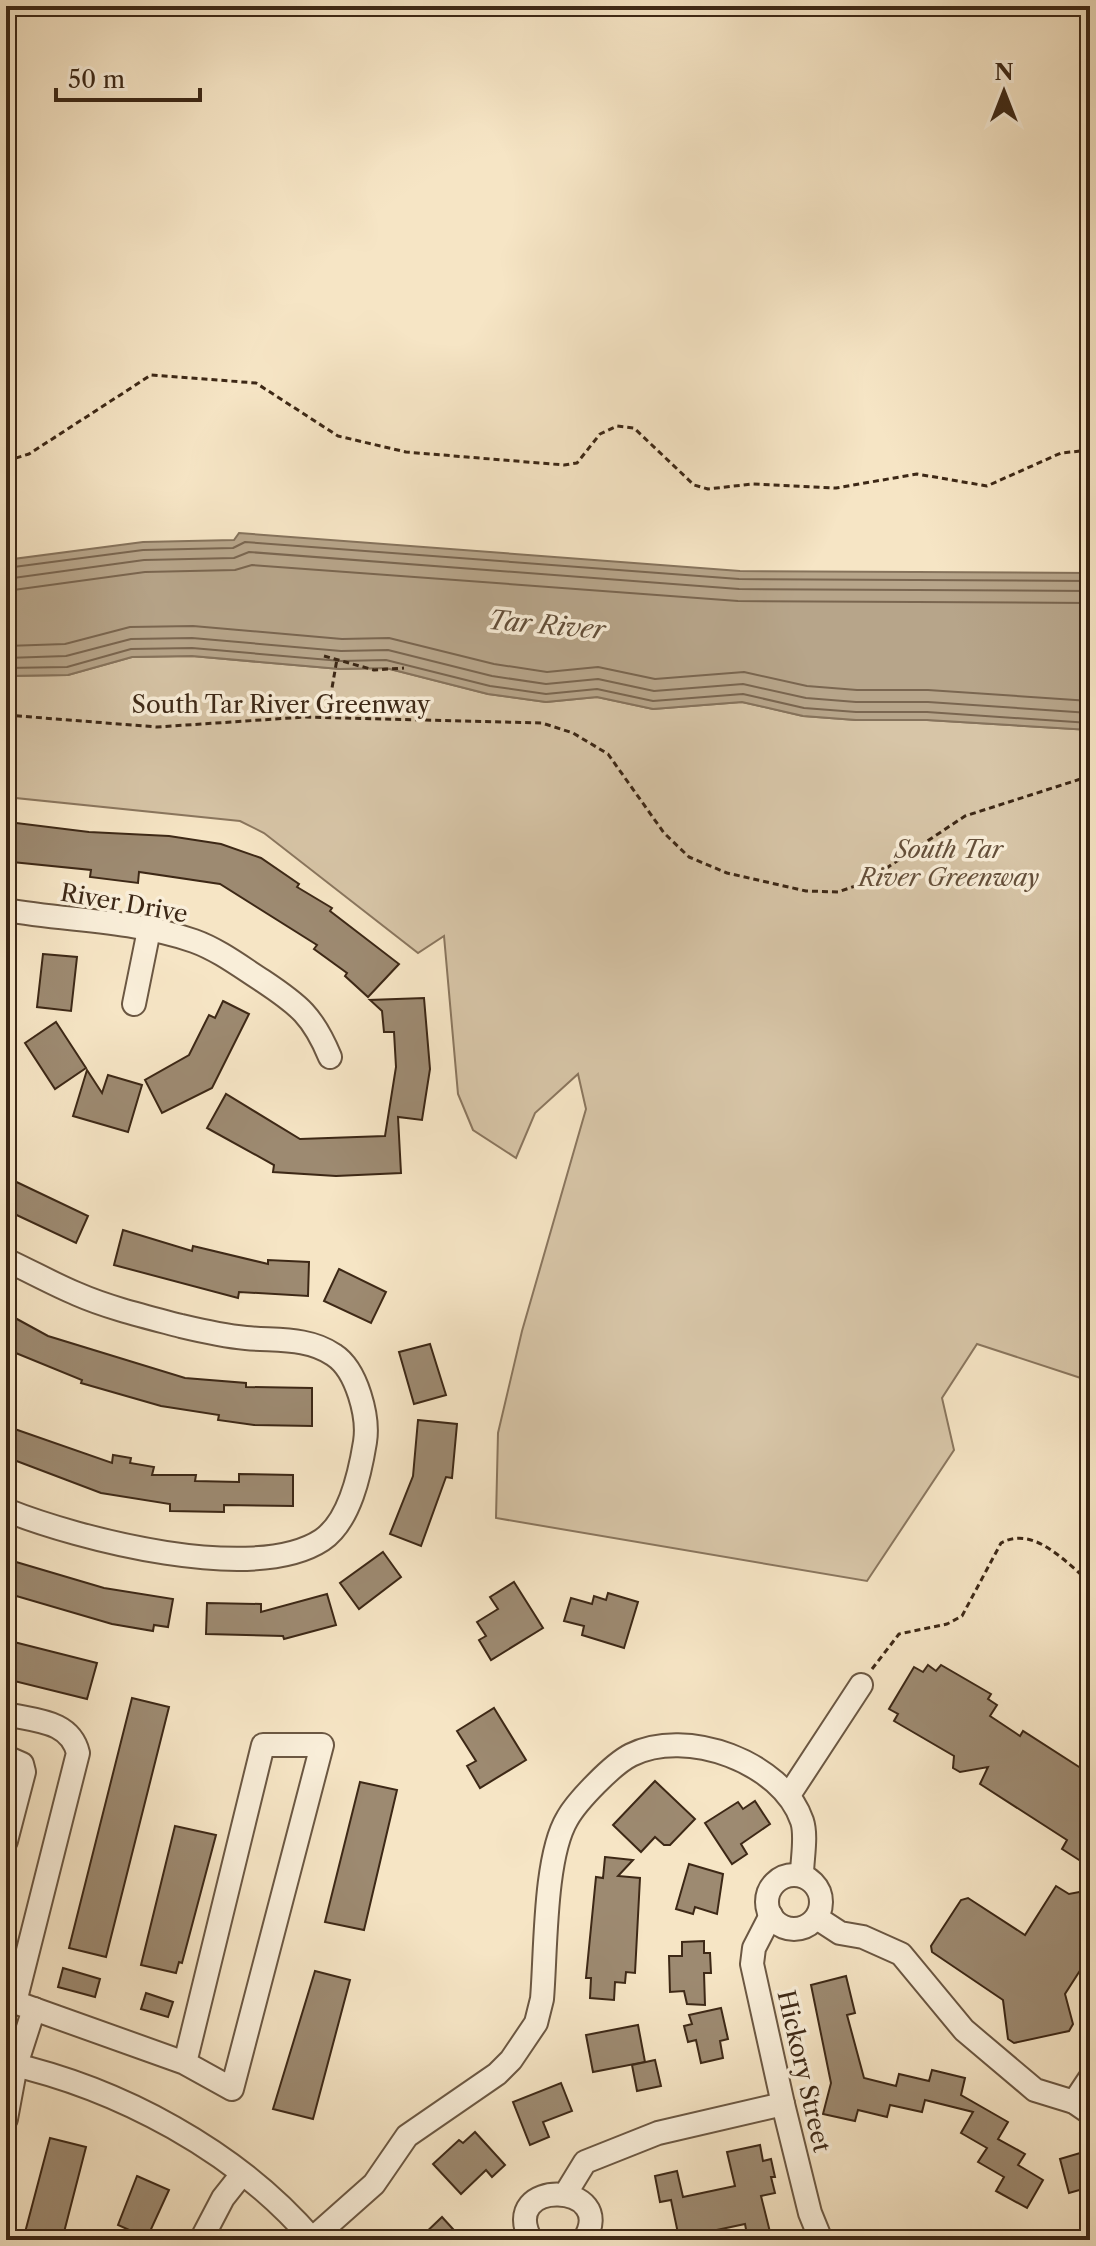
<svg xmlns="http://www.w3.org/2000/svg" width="1096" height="2246" font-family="'Libre Caslon Text',serif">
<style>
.green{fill:#d7c5a7;stroke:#8a765e;stroke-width:2}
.water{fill:#b7a58a;stroke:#86735c;stroke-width:2}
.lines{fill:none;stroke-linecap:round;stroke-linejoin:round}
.shore{stroke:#7a6650;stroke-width:2}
.building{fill:#9d8a71;stroke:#3d2816;stroke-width:2}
.minor-casing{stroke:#6b5742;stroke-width:26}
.path{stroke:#3d2816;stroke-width:3;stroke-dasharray:6 4;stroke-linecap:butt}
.minor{stroke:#f9eed9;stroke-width:22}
.labels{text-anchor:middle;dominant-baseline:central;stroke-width:7;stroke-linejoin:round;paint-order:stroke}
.street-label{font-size:24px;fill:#3d2816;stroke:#f9eed9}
.park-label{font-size:24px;font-style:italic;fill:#644f3a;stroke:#f9eed9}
.water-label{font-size:26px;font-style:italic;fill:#624e39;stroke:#f9eed9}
</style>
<rect width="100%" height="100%" fill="#f6e5c5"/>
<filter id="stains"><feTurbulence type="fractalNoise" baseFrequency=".0025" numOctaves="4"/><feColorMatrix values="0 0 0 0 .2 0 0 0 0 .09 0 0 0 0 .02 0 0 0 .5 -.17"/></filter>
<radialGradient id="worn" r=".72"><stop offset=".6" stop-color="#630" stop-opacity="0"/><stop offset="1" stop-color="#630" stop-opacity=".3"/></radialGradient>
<path class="green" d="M192 656 340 669 386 668 488 694 546 702 597 697 653 709 742 702 803 716 856 720H927L1090 730V1381L977 1344 942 1398 954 1450 867 1581 496 1518 498 1433 522 1331 586 1109 578 1074 535 1113 516 1158 473 1130 458 1094 444 936 418 953 264 833 240 821 6 797V676L68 675 132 657Z"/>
<path class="water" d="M239 533 740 571 1090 573V730L927 720H856L803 716 742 702 653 709 597 697 546 702 488 694 386 668 340 669 192 656 132 657 68 675 6 676V560L143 542 234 540Z"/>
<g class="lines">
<g class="shore">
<path d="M6 568 143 550 233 548 245 542 739 579 1090 581"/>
<path d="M6 579 144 560 234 558 249 552 739 589 1090 591"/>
<path d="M6 591 145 572 235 570 252 565 738 601 1090 603"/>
<path d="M6 646 65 644 130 627 193 626 342 639 389 638 494 664 547 672 598 667 655 679 744 672 807 686 857 690H928L1090 701"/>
<path d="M6 658 66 656 131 639 192 638 341 651 388 650 492 676 546 684 598 679 654 691 743 684 806 698 856 702H928L1090 713"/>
<path d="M6 668 67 667 131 649 192 648 341 661 386 660 490 686 546 694 597 689 653 701 743 694 804 708 856 712H927L1090 723"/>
</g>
</g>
<g class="building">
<path d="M8 822 89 832 169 836 221 844 261 858 299 884 297 887 332 908 330 911 399 964 368 997 345 976 347 973 314 949 317 945 220 884 139 872 138 883 90 877 91 870 12 862 6 858Z"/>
<path d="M43 954 77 957 71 1011 37 1007Z"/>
<path d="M424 998 430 1069 422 1120 398 1117 401 1173 336 1176 273 1172 274 1165 207 1128 226 1094 300 1139 385 1136 396 1067 394 1032H384L382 1011 370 1000Z"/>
<path d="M223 1001 249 1014 212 1088 162 1113 145 1080 189 1055 209 1015 215 1018Z"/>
<path d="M56 1022 86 1068 55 1089 25 1043Z"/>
<path d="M87 1070 102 1093 108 1075 142 1085 128 1132 73 1116Z"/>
<path d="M6 1177 88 1216 76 1243 6 1210Z"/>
<path d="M123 1230 192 1251 193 1246 268 1264V1260L309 1262 308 1296 239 1292 238 1298 114 1265Z"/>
<path d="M339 1269 386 1292 371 1323 324 1301Z"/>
<path d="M6 1313 48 1336 185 1378 246 1383V1387L312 1388V1426L254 1425 218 1420 219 1415 161 1406 81 1383 82 1380 6 1349Z"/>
<path d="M430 1344 446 1395 414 1404 399 1352Z"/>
<path d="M418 1420 457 1424 452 1478 446 1477 421 1546 390 1534 413 1476Z"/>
<path d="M6 1426 112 1463 113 1455 131 1458 130 1463 154 1467 152 1475H196L195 1481 239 1482V1474L293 1475V1506L224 1505V1512L170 1511V1504L101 1493 6 1457Z"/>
<path d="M383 1552 401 1577 359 1609 340 1583Z"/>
<path d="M6 1559 104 1588 173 1599 168 1627 154 1625 153 1631 112 1624 6 1593Z"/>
<path d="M514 1582 543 1628 491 1660 479 1640 486 1636 477 1622 498 1609 490 1597Z"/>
<path d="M608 1593 638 1602 624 1648 582 1635 584 1626 564 1621 571 1598 592 1604 594 1596 606 1600Z"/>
<path d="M327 1594 336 1625 284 1639 283 1636 206 1634 207 1603 261 1604V1612Z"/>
<path d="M6 1640 97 1663 87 1699 6 1679Z"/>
<path d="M928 1665 936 1671 941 1665 991 1694 988 1699 997 1705 990 1716 1020 1736 1023 1731 1090 1774V1867L1062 1849 1067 1840 980 1784 988 1767 960 1772 953 1768 954 1756 894 1721 898 1714 889 1709 914 1667 923 1672Z"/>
<path d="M132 1698 169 1707 106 1957 69 1948Z"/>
<path d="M494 1708 526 1760 480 1788 467 1766 476 1761 457 1731Z"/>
<path d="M655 1781 695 1819 670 1845H664L655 1837 641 1852 613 1825Z"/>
<path d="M360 1782 397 1790 364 1930 325 1922Z"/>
<path d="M755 1801 770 1824 741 1844 747 1854 732 1864 705 1823 738 1802 743 1809Z"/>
<path d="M175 1826 216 1835 182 1963 179 1962 176 1973 141 1965Z"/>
<path d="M605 1857 633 1860 618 1876 640 1878 635 1973 626 1972 625 1983 615 1982 614 2000 590 1998 591 1978H586L596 1877 603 1878Z"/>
<path d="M689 1864 723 1874 717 1914 695 1907 693 1914 676 1909Z"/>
<path d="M1056 1886 1069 1894 1090 1890V1955L1065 1994 1073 2024 1069 2031 1014 2043 1008 2039 1003 2000 932 1952 931 1946 961 1900 968 1898 1025 1935Z"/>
<path d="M704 1941V1953H710L711 1973H704L705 2005 687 2004 684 1991 670 1992 669 1956H682V1942Z"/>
<path d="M63 1968 100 1979 95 1997 58 1987Z"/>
<path d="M315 1971 350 1980 313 2119 273 2109Z"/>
<path d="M846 1976 855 2013 847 2015 864 2078 896 2086 899 2074 929 2081 932 2070 965 2078 961 2095 1008 2122 998 2139 1025 2154 1018 2165 1043 2180 1027 2208 996 2191 1004 2177 978 2162 987 2148 961 2133 973 2112 925 2100 922 2112 890 2105 887 2117 858 2110 855 2121 823 2114 831 2083 811 1985Z"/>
<path d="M146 1993 173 2002 168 2017 141 2009Z"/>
<path d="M721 2008 728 2039 720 2041 723 2058 701 2063 696 2040 688 2042 684 2026 692 2024 689 2015Z"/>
<path d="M638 2025 645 2062 593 2072 586 2035Z"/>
<path d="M655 2060 661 2086 637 2091 632 2065Z"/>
<path d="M561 2083 572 2111 543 2122 549 2137 530 2145 513 2102Z"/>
<path d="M475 2132 505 2165 492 2177 486 2170 461 2194 433 2164 459 2140 463 2143Z"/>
<path d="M50 2138 86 2147 62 2240H23Z"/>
<path d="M760 2145 763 2161 771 2159 775 2177H771L775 2193 761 2196 772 2240H748L745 2224 679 2238 671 2200 660 2202 655 2176 677 2171 683 2197 735 2186 727 2152Z"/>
<path d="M1090 2150V2187L1069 2193 1060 2159Z"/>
<path d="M137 2176 169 2190 147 2238 118 2225Z"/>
<path d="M442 2217 463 2240H418Z"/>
</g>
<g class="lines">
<defs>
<g id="minor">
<path d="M6 910C68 921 134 920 194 941 219 950 241 967 263 981 299 1005 313 1016 330 1057"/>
<path d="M134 1004 149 930"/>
<path d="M6 1260C30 1271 53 1284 77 1294 109 1308 147 1317 181 1326 202 1331 225 1336 246 1338 276 1341 308 1337 334 1355 357 1370 369 1417 365 1442 360 1473 350 1521 322 1540 254 1585 78 1539 6 1510"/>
<path d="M6 1714C35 1721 70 1720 78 1753L15 2002"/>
<path d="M6 1757 22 1764 24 1772 6 1841"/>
<path d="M789 1795 861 1685"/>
<circle cx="794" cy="1902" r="27"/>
<path d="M771 1915 754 1948 752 1964 783 2104 810 2213 821 2240"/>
<path d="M817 1918 840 1933 863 1937 901 1954 964 2030 1035 2090 1074 2102 1090 2113"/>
<path d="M6 1999 185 2063 232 2089 322 1745H263L185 2063"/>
<path d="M6 2063C119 2088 237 2151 313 2240"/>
<path d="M1074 2102 1090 2078"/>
<path d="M6 2119 16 2065 34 2009"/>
<path d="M566 2193 585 2162 658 2133 783 2104"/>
<path d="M312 2239 374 2184 407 2136 497 2074 511 2060 536 2023 542 1999C546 1952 544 1858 567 1819 577 1801 613 1764 631 1755 686 1727 782 1762 802 1821 807 1836 802 1859 802 1875"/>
<path d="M201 2240 223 2198 242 2174"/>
<path d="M531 2240C497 2177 620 2182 584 2240"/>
</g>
</defs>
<use href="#minor" class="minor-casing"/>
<g class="path">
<path d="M6 461 29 454 151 375 256 383 338 436 406 452 564 465 577 463 600 434 617 426 634 428 694 485 708 489 752 484 836 488 917 474 987 486 1061 453 1090 450"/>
<path d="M324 656 374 670 404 668"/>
<path d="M6 715 157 727 305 717 542 723 573 733 608 754 664 833 689 857 727 873 806 891 838 892 864 883 965 816 1090 776"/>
<path d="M327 717 337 659"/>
<path d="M872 1669 899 1634 947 1624 962 1616 1001 1543C1034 1525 1065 1562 1090 1582"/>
</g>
<use href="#minor" class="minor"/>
</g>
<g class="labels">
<g class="street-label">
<text x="281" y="704">South Tar River Greenway</text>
<text transform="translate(124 903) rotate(10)">River Drive</text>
<text transform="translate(804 2071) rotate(77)">Hickory Street</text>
</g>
<g class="park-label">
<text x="949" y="849">South Tar<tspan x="949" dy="28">River Greenway</tspan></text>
</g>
<g class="water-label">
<text transform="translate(547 625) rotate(5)">Tar River</text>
</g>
</g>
<rect width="1096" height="2246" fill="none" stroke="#f6e5c5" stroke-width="32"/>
<rect x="8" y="8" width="1080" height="2230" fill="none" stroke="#3d2816" stroke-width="4"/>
<rect x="16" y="16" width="1064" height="2214" fill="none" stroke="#3d2816" stroke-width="2"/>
<g transform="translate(1004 92)" stroke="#f9eed9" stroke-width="6" paint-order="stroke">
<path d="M0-6L14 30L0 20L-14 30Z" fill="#3d2816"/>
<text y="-12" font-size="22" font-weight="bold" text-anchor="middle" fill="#3d2816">N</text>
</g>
<path d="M56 88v12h144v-12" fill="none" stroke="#3d2816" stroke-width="4"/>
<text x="68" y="88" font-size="24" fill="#3d2816" stroke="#f9eed9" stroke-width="6" paint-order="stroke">50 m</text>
<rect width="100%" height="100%" filter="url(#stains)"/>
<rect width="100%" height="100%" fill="url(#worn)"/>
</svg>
